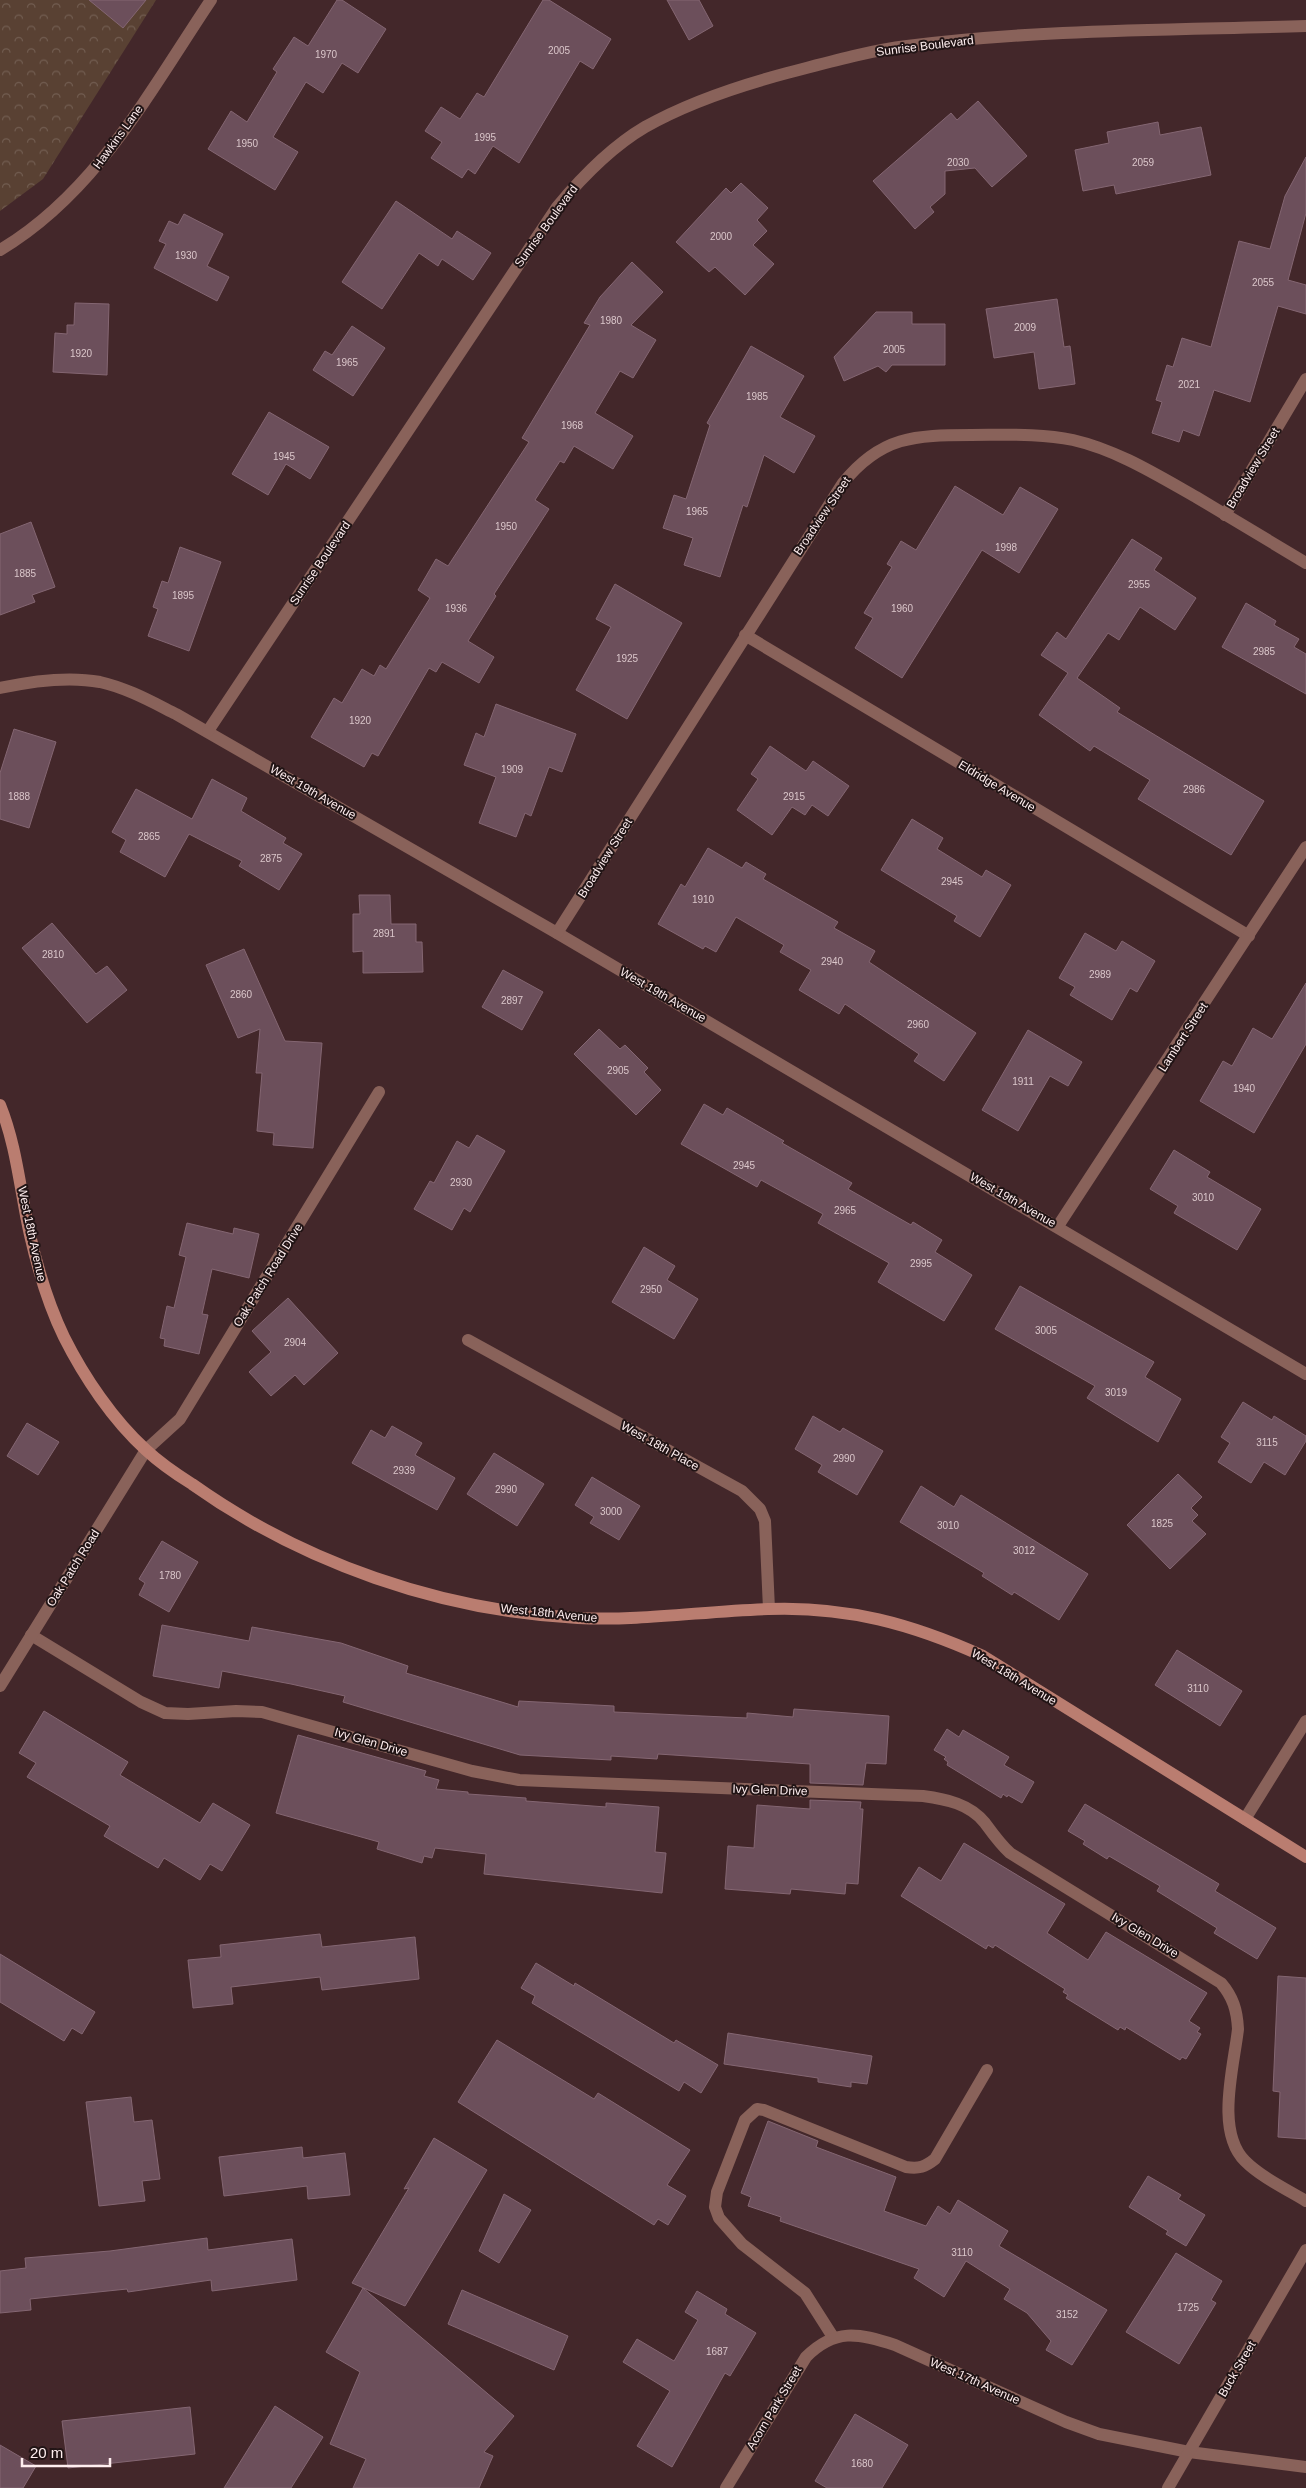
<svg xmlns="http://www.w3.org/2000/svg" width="1306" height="2488" font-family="Arial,sans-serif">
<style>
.park{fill:url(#park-crowns)}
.building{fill:#6c4f5b;stroke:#846672}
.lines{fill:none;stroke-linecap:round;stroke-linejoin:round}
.service{stroke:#89625a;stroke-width:12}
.minor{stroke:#89625a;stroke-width:12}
.tertiary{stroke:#89625a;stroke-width:12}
.secondary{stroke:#ba7d70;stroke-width:12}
.labels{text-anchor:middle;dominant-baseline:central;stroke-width:4;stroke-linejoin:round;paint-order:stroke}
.number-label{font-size:10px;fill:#dac6ca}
.street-label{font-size:12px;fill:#feeeef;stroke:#211415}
</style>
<defs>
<pattern id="park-crowns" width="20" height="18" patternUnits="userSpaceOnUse" patternTransform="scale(1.25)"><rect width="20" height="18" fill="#594133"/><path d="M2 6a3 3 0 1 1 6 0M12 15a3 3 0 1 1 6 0" fill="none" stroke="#725d51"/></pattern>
</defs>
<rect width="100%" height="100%" fill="#43272a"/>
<path class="park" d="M0 0H156L43 179 0 211Z"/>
<g class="building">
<path d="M89 0H146L123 28Z"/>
<path d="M337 0H342L386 29 358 73 342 63 323 93 306 82 273 137 298 152 275 190 208 149 231 111 247 122 277 72 273 69 294 37 308 46Z"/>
<path d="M543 0H549L611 39 593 69 580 61 519 163 493 146 475 174 468 169 462 178 431 158 442 142 425 131 441 107 460 119 477 93 484 97Z"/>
<path d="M667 0H699L713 26 689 40Z"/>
<path d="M978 101 1027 156 992 187 975 168 945 171V194L930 207 934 212 915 229 873 181 951 113 957 120Z"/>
<path d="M1158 122 1160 135 1201 127 1211 175 1116 194 1114 185 1083 191 1075 150 1109 143 1107 132Z"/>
<path d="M1306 157V213L1288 280 1306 285V314L1278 306 1250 402 1214 390 1199 436 1183 430 1179 442 1152 433 1162 402 1156 400 1167 365 1173 367 1182 338 1211 347 1239 241 1270 249 1285 196Z"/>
<path d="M741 183 768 208 757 220 767 231 753 245 774 264 745 295 715 267 709 272 676 242 726 188 731 193Z"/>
<path d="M396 201 452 239 457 231 491 253 473 280 442 259 438 266 419 253 382 309 342 282Z"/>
<path d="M184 214 223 234 207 266 229 277 217 301 154 268 166 244 159 241 169 221 178 225Z"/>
<path d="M632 262 663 292 631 325 656 340 633 378 620 371 595 413 633 436 613 469 574 446 564 463 560 461 535 500 549 509 494 594 496 596 468 641 494 657 479 683 442 662 436 672 429 668 378 756 372 753 364 767 311 737 334 698 342 703 362 669 374 676 380 665 386 669 430 598 418 590 436 559 448 566 529 442 522 438 590 325 584 323 600 297Z"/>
<path d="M1057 299 1064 347 1070 346 1075 384 1039 389 1034 352 994 358 986 309Z"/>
<path d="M75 303 109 304 107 375 53 372 55 333 67 334V325H74Z"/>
<path d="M876 312H912V324H945V365H892L886 372 878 366 844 381 834 357Z"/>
<path d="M352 326 385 348 353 396 313 370 325 351 332 355Z"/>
<path d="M751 346 804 376 780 417 815 436 794 473 764 455 747 507 743 505 720 577 684 565 693 538 663 528 674 495 686 499 710 425 707 423Z"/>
<path d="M269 412 329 447 310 479 286 464 268 495 232 474Z"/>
<path d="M955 486 1003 515 1020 487 1058 509 1019 573 982 550 902 678 855 648 873 618 864 613 892 567 887 564 901 541 916 550Z"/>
<path d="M31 522 55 587 32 595 35 602 0 615V534Z"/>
<path d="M1132 539 1162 558 1154 570 1196 598 1175 630 1140 607 1119 640 1108 633 1077 678 1120 708 1117 712 1264 801 1231 855 1138 799 1150 780 1094 746 1090 751 1039 715 1068 673 1041 655 1057 632 1066 639Z"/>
<path d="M180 547 221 562 189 651 148 636 158 609 153 607 162 581 168 583Z"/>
<path d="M615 584 682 623 627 719 576 690 611 627 596 619Z"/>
<path d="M1246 603 1276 621 1274 625 1299 639 1294 647 1306 654V694L1222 647Z"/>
<path d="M496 704 576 734 562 772 549 767 531 816 525 813 516 837 479 823 496 777 464 765 476 733 484 737Z"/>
<path d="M14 729 56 742 29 828 0 819V773Z"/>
<path d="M770 746 806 771 813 761 849 786 828 816 812 805 805 815 792 807 772 835 737 810 758 779 751 774Z"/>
<path d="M212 779 247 798 241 811 286 838 283 843 302 854 279 890 239 866 242 861 189 834 165 877 120 852 126 840 112 832 136 789 192 819Z"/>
<path d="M912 819 943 838 937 849 982 877 986 870 1011 885 980 937 954 921 957 916 881 870Z"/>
<path d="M708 848 742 868 746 862 766 874 763 879 838 922 834 928 875 951 869 962 976 1033 944 1081 914 1061 919 1054 845 1004 839 1014 799 990 811 970 780 952 784 945 736 917 716 952 705 946 703 949 658 924 681 884 685 887Z"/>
<path d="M359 895H390L391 924H416V942H422L423 972 363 973V951L353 952V914H360Z"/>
<path d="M52 923 96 974 107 966 127 990 87 1023 22 948Z"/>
<path d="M1085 933 1116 951 1122 941 1155 961 1137 992 1130 988 1112 1020 1070 995 1075 987 1059 978Z"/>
<path d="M244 949 285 1041 322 1043 313 1148 273 1145 274 1133 257 1131 262 1073H256L260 1029 238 1038 206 965Z"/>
<path d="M503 970 543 992 522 1030 482 1007Z"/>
<path d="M1306 983V1044L1254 1133 1200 1101 1223 1061 1232 1066 1253 1028 1272 1039Z"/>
<path d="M599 1029 620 1049 625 1045 648 1068 644 1072 661 1090 636 1115 574 1054Z"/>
<path d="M1028 1030 1082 1062 1068 1086 1050 1076 1018 1131 982 1110Z"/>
<path d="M704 1104 723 1115 727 1108 784 1141 782 1143 852 1183 848 1189 911 1225 913 1222 942 1240 935 1252 972 1275 944 1321 878 1282 889 1263 818 1223 823 1214 761 1180 757 1187 681 1144Z"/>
<path d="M477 1135 505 1151 470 1212 464 1208 452 1230 414 1209 430 1181 434 1183 457 1141 469 1148Z"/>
<path d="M1174 1150 1210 1172 1207 1177 1261 1209 1237 1250 1174 1213 1178 1206 1150 1189Z"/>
<path d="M187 1223 233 1234 234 1228 259 1234 249 1278 212 1269 202 1314 208 1315 199 1354 164 1346 165 1339 160 1338 167 1306 174 1308 186 1257 179 1255Z"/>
<path d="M644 1247 675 1266 667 1280 698 1299 674 1339 612 1302Z"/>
<path d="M1020 1286 1154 1362 1145 1377 1181 1399 1158 1442 1087 1398 1095 1386 995 1329Z"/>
<path d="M288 1298 338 1353 304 1385 295 1375 271 1396 249 1372 271 1352 252 1331Z"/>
<path d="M1243 1402 1272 1420 1274 1416 1306 1436V1441L1285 1475 1264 1462 1251 1483 1218 1462 1230 1443 1221 1437Z"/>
<path d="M813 1416 840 1432 843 1428 883 1451 857 1495 818 1472 822 1465 795 1449Z"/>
<path d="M27 1423 59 1442 38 1475 7 1456Z"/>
<path d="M392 1426 422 1443 415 1455 455 1478 437 1510 352 1463 371 1430 385 1438Z"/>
<path d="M494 1453 544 1484 517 1526 467 1494Z"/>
<path d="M1178 1474 1202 1497 1191 1508 1198 1515 1192 1521 1206 1534 1170 1569 1127 1525Z"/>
<path d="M592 1477 640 1506 619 1540 590 1523 594 1517 575 1505Z"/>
<path d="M921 1486 954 1507 961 1495 1088 1574 1059 1620 1014 1592 1012 1595 982 1576 984 1573 900 1522Z"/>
<path d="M162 1541 198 1562 169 1612 139 1595 145 1583 139 1579Z"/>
<path d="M162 1625 249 1641 252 1627 341 1643 408 1666 406 1673 518 1707 519 1701 614 1706V1712L747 1718V1713L793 1717 794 1709 889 1716 886 1764 866 1763 863 1785 810 1783V1764L658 1754 657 1759 611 1756V1760L520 1755 343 1702 345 1696 291 1684 222 1671 219 1688 153 1676Z"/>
<path d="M1177 1650 1242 1691 1220 1726 1155 1685Z"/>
<path d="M44 1711 128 1762 120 1775 200 1823 213 1803 250 1825 222 1871 210 1864 200 1880 164 1858 158 1868 104 1836 110 1826 27 1777 36 1763 19 1753Z"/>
<path d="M947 1729 959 1737 963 1730 1009 1757 1004 1765 1034 1782 1022 1803 1008 1795 1007 1797 1003 1794 1001 1798 947 1765 948 1762 944 1759 946 1757 934 1750Z"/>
<path d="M298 1735 426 1771 424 1776 439 1780 436 1789 468 1792V1794L526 1798V1801L606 1807V1803L659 1807 655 1852 666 1853 662 1893 484 1874 486 1854 435 1848 432 1858 424 1856 422 1863 377 1849 379 1842 276 1813Z"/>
<path d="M810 1800 861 1802 860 1809H863L858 1884 846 1883 845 1894 791 1889 790 1894 725 1889 728 1846 754 1848 757 1805 810 1809Z"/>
<path d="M1085 1804 1219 1884 1215 1891 1276 1928 1257 1959 1214 1933 1217 1928 1157 1891 1160 1886 1109 1856 1107 1859 1083 1844 1085 1841 1068 1831Z"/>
<path d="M964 1843 1065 1904 1047 1933 1088 1960 1106 1932 1207 1993 1189 2021 1200 2028 1197 2032 1201 2034 1186 2059 1182 2057 1180 2060 1126 2027 1125 2030 1120 2027 1118 2030 1066 1998 1068 1995 1063 1992 1065 1989 995 1945 993 1948 988 1945 986 1949 901 1896 919 1867 941 1881Z"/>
<path d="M320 1934 322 1947 415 1937 419 1979 322 1990 320 1977 231 1987 233 2004 193 2008 188 1960 221 1957 220 1945Z"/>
<path d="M0 1954 95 2012 82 2034 72 2028 64 2041 0 2002Z"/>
<path d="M536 1963 574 1986 575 1983 674 2043 676 2040 718 2065 701 2093 684 2082 679 2091 532 2003 535 1996 521 1988Z"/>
<path d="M1278 1976 1306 1978V2139L1278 2137 1280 2092 1273 2091Z"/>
<path d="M728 2033 872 2056 867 2084 851 2082V2087L818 2082V2078L724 2064Z"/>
<path d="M497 2040 594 2099 598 2093 690 2150 667 2185 686 2196 668 2225 658 2219 654 2225 458 2102Z"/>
<path d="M131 2097 134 2122 152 2120 160 2179 142 2181 145 2201 99 2206 86 2102Z"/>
<path d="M768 2121 818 2141 816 2147 896 2177 884 2211 926 2226 938 2206 950 2214 958 2200 1008 2231 999 2246 1107 2310 1072 2365 1046 2350 1051 2341 1027 2313 1004 2299 1010 2289 966 2261 944 2297 914 2278 919 2269 780 2221 781 2217 748 2206 751 2197 741 2193Z"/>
<path d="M434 2138 487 2170 405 2306 352 2283 409 2188 404 2189Z"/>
<path d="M302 2147 303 2158 345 2153 350 2195 308 2199 307 2186 224 2196 219 2157Z"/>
<path d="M1148 2176 1181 2195 1178 2199 1205 2215 1186 2246 1166 2234 1168 2231 1129 2207Z"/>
<path d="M504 2194 531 2210 499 2263 479 2251Z"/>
<path d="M207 2238 208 2250 292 2239 297 2280 212 2291 211 2280 128 2292 127 2289 30 2299 31 2310 0 2313V2271L26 2268 25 2258 110 2251Z"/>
<path d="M1176 2253 1222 2281 1211 2300 1216 2303 1179 2364 1126 2332Z"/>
<path d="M363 2288 514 2416 484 2452 493 2456 479 2488H353L366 2459 330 2444 360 2372 326 2352Z"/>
<path d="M462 2290 568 2336 554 2370 448 2324Z"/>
<path d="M697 2291 727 2309 725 2314 756 2333 730 2376 725 2373 672 2467 637 2446 670 2391 623 2362 637 2339 674 2361 698 2320 685 2312Z"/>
<path d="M275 2406 323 2437 291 2488H224Z"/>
<path d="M190 2407 195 2454 68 2468 62 2421Z"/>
<path d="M855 2414 908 2445 882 2488H827L815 2481Z"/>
<path d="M0 2445 36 2466 23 2488H0Z"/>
</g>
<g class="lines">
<path class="service" d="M146 1450 180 1419 379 1092"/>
<g class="minor">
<path d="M1225 515 1306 379"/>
<path d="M745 635 1249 936"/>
<path d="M0 688C32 681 68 676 100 682 127 688 152 702 176 714L557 933 1306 1374"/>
<path d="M208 731 557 207C582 177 611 147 645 127 689 102 738 86 787 73 826 63 867 51 907 46 1039 29 1173 30 1306 26"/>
<path d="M557 933 843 483C881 436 915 435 971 435 1004 435 1041 433 1073 440 1117 450 1157 475 1196 497 1232 519 1269 541 1306 563"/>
<path d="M1058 1226 1306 847"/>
<path d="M468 1340 742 1491 760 1509 765 1521 769 1609"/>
<path d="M31 1635 141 1702 165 1713 188 1714 236 1711 262 1712 472 1771 519 1780 543 1781 923 1796C946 1799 970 1804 985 1823 993 1834 1000 1844 1010 1853L1221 1983C1233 1997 1237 2010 1238 2029 1234 2066 1215 2131 1245 2161 1261 2177 1286 2189 1306 2201"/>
<path d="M1245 1819 1306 1721"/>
<path d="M833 2337 805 2293 742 2244 719 2218 715 2207 717 2192 745 2120 757 2109 764 2110 906 2167C919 2169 925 2167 935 2159L987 2070"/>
<path d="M726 2488 806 2357C835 2328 858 2333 895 2345L1066 2422 1099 2434 1189 2452 1306 2467"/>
<path d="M1168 2488 1306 2250"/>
</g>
<g class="tertiary">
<path d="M0 250C96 193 150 91 211 0"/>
<path d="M0 1686 146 1450"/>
</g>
<path class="secondary" d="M0 1105C17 1147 20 1191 30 1235 38 1270 48 1304 64 1337 84 1377 113 1420 146 1450 160 1463 176 1474 192 1484 303 1563 441 1611 578 1618 641 1621 704 1611 768 1609 847 1606 912 1624 983 1656L1306 1857"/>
</g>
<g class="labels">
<g class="number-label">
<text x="559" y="50">2005</text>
<text x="326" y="54">1970</text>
<text x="485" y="137">1995</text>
<text x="247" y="143">1950</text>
<text x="958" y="162">2030</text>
<text x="1143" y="162">2059</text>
<text x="721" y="236">2000</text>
<text x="186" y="255">1930</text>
<text x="1263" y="282">2055</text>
<text x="611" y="320">1980</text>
<text x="1025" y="327">2009</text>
<text x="894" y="349">2005</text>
<text x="81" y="353">1920</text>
<text x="347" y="362">1965</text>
<text x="1189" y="384">2021</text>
<text x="757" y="396">1985</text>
<text x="572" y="425">1968</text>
<text x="284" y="456">1945</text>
<text x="697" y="511">1965</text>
<text x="506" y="526">1950</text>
<text x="1006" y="547">1998</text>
<text x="25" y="573">1885</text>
<text x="1139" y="584">2955</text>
<text x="183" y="595">1895</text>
<text x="456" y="608">1936</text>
<text x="902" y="608">1960</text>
<text x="1264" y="651">2985</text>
<text x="627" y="658">1925</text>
<text x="360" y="720">1920</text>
<text x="512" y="769">1909</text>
<text x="1194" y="789">2986</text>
<text x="19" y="796">1888</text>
<text x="794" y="796">2915</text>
<text x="149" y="836">2865</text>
<text x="271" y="858">2875</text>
<text x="952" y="881">2945</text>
<text x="703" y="899">1910</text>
<text x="384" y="933">2891</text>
<text x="53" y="954">2810</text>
<text x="832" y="961">2940</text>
<text x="1100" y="974">2989</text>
<text x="241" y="994">2860</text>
<text x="512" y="1000">2897</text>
<text x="918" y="1024">2960</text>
<text x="618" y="1070">2905</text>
<text x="1023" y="1081">1911</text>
<text x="1244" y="1088">1940</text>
<text x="744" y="1165">2945</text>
<text x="461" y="1182">2930</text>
<text x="1203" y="1197">3010</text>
<text x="845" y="1210">2965</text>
<text x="921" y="1263">2995</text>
<text x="651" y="1289">2950</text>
<text x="1046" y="1330">3005</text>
<text x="295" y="1342">2904</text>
<text x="1116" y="1392">3019</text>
<text x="1267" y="1442">3115</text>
<text x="844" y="1458">2990</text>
<text x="404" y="1470">2939</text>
<text x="506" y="1489">2990</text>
<text x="611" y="1511">3000</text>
<text x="1162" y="1523">1825</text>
<text x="948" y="1525">3010</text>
<text x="1024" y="1550">3012</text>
<text x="170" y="1575">1780</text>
<text x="1198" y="1688">3110</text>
<text x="962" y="2252">3110</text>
<text x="1188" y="2307">1725</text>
<text x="1067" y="2314">3152</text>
<text x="717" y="2351">1687</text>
<text x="862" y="2463">1680</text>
</g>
<g class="street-label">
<text transform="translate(925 46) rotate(-7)">Sunrise Boulevard</text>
<text transform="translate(118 137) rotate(-54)">Hawkins Lane</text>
<text transform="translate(546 226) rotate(-54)">Sunrise Boulevard</text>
<text transform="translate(1253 468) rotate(-59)">Broadview Street</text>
<text transform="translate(822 516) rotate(-56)">Broadview Street</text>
<text transform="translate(320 563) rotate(-56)">Sunrise Boulevard</text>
<text transform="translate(997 786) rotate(31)">Eldridge Avenue</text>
<text transform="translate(313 792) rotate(30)">West 19th Avenue</text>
<text transform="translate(605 858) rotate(-58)">Broadview Street</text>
<text transform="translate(663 995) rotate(30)">West 19th Avenue</text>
<text transform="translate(1183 1037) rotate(-57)">Lambert Street</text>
<text transform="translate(1013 1200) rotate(30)">West 19th Avenue</text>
<text transform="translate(32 1234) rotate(78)">West 18th Avenue</text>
<text transform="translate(268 1275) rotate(-58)">Oak Patch Road Drive</text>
<text transform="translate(660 1446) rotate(29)">West 18th Place</text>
<text transform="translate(73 1568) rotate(-58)">Oak Patch Road</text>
<text transform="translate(549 1613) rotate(6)">West 18th Avenue</text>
<text transform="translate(1014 1677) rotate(31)">West 18th Avenue</text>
<text transform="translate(371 1742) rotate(16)">Ivy Glen Drive</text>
<text transform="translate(770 1790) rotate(2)">Ivy Glen Drive</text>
<text transform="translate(1145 1935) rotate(31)">Ivy Glen Drive</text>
<text transform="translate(1237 2369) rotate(-60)">Buck Street</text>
<text transform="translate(975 2381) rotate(24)">West 17th Avenue</text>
<text transform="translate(774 2408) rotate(-59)">Acorn Park Street</text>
</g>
</g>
<path d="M22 2458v8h88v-8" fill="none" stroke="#feeeef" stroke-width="2.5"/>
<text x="30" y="2458" font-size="15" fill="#feeeef" stroke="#211415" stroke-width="4" paint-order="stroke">20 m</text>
</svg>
